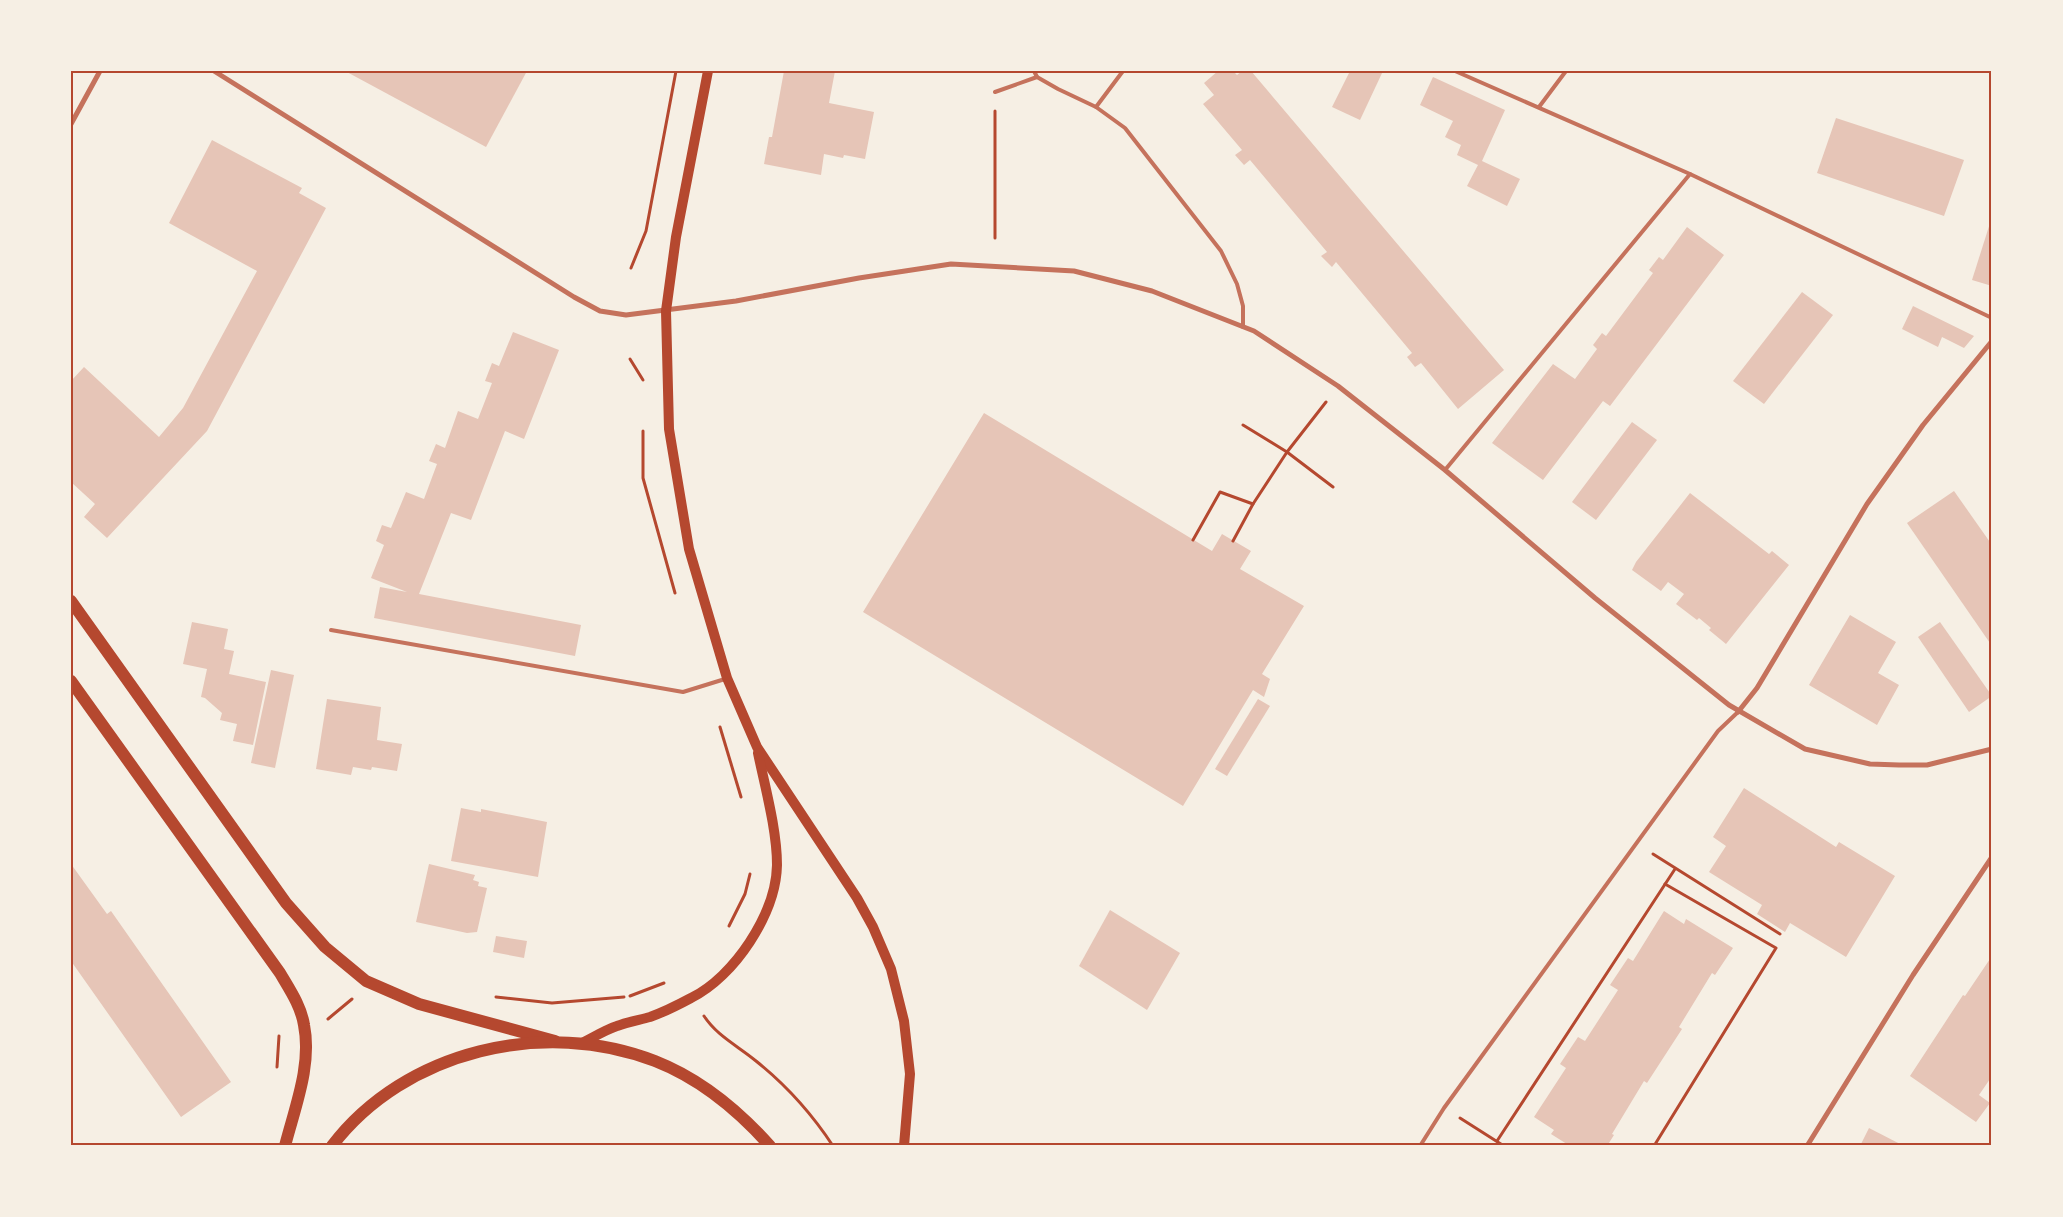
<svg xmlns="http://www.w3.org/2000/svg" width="2063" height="1217" font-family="Roboto,sans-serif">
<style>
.building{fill:#e6c5b7}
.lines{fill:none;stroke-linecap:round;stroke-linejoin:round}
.path{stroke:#b5482f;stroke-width:3}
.service{stroke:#c5725c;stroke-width:4}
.minor{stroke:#c5725c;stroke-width:5}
.secondary{stroke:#b5482f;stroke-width:10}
.primary{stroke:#b5482f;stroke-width:12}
.neatline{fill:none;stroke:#b5482f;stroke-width:2}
</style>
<rect width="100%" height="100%" fill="#f6efe4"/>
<g class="building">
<path d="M345 71H527L486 147Z"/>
<path d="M784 71H835L829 103 874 112 865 159 844 155 843 158 824 154 821 175 764 164 769 137H772Z"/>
<path d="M1218 71H1233L1237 75 1242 71H1251L1504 370 1458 409 1421 363 1415 367 1407 357 1412 353 1336 262 1332 267 1321 256 1327 252 1250 160 1244 165 1235 155 1242 150 1203 104 1214 95 1204 83Z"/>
<path d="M1350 71H1383L1360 120 1332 107Z"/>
<path d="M1433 77 1505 110 1482 161 1520 179 1507 206 1467 186 1478 165 1457 155 1461 145 1445 137 1453 121 1420 105Z"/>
<path d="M1836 118 1964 160 1944 216 1817 173Z"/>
<path d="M212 140 302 188 299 193 326 208 207 431 107 538 84 517 95 504 71 482V381L84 367 159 437 183 408 257 271 169 223Z"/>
<path d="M1991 220H1992V286L1972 280Z"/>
<path d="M1687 227 1724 255 1610 406 1603 401 1543 480 1492 443 1553 364 1575 379 1597 349 1593 345 1602 333 1606 336 1653 273 1649 270 1659 257 1663 260Z"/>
<path d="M1802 292 1833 315 1764 404 1733 381Z"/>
<path d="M1913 306 1974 336 1964 348 1942 337 1938 347 1902 329Z"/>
<path d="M513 332 559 350 524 439 505 431 471 520 451 513 419 594 581 625 575 656 374 618 380 587 407 592 371 578 384 545 376 541 382 525 391 528 406 492 424 499 437 464 429 461 436 444 445 448 458 411 478 419 492 383 485 381 492 363 499 366Z"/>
<path d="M984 413 1212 551 1222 534 1251 551 1240 569 1304 606 1262 674 1270 679 1264 697 1253 690 1183 806 863 612Z"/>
<path d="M1632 422 1657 440 1596 520 1572 502Z"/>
<path d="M1954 491 1992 545V646L1907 523Z"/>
<path d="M1690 493 1769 554 1772 551 1789 565 1726 644 1709 630 1711 628 1699 618 1697 620 1676 604 1684 594 1668 582 1661 591 1632 570 1636 562Z"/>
<path d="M1850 615 1896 642 1878 673 1899 685 1877 725 1809 685Z"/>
<path d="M192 622 228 629 224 649 234 651 229 674 266 682 253 745 233 741 237 724 220 720 222 713 205 698 201 697 207 669 183 664Z"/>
<path d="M1940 622 1992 696 1969 712 1918 637Z"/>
<path d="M271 670 294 675 275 768 251 763Z"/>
<path d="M327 699 381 707 377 740 402 744 397 771 372 767 371 770 353 767 351 775 316 769Z"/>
<path d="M1258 699 1270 706 1227 776 1215 769Z"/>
<path d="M1744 788 1836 847 1839 842 1895 876 1846 957 1790 923 1785 932 1757 914 1762 905 1709 872 1726 846 1713 837Z"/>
<path d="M461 808 481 812V809L547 822 538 877 451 861Z"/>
<path d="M71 864 107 914 111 911 231 1082 181 1117 71 961Z"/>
<path d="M429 864 475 875 473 880 479 882 478 886 487 888 477 932 467 933 416 922Z"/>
<path d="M1110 910 1180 953 1147 1010 1079 966Z"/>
<path d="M1664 911 1684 924 1686 919 1733 948 1715 975 1712 973 1679 1027 1682 1029 1647 1083 1644 1081 1612 1134 1614 1135 1607 1146H1570L1551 1134 1554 1130 1534 1117 1566 1068 1560 1064 1578 1037 1585 1041 1618 990 1610 985 1628 958 1633 961Z"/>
<path d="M496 936 527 941 524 958 493 952Z"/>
<path d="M1992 956V1080L1990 1079 1979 1095 1990 1103 1976 1122 1910 1076 1963 995 1965 996Z"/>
<path d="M1869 1128 1904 1146H1860Z"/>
</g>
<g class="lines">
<g class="path">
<path d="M995 238V111"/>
<path d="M631 268 646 231 676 71"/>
<path d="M630 359 643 380"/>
<path d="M1243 425 1287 452 1333 487"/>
<path d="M643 431V478L675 593"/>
<path d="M1193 540 1220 492 1253 504"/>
<path d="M1233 541 1253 504 1287 452 1326 402"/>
<path d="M720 727 741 797"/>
<path d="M1653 854 1780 934"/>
<path d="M729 926 745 894 750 874"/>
<path d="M630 996 664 983"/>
<path d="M496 997 552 1003 624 997"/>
<path d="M704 1016C717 1036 738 1046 756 1061 786 1085 812 1114 833 1146"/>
<path d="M328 1019 352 999"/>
<path d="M277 1067 279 1036"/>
<path d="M1460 1118 1504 1146"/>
<path d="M1497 1141 1675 869"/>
<path d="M1654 1146 1776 948 1665 884"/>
</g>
<g class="service">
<path d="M1034 71 1037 77 1058 89 1096 107 1125 128 1221 251 1237 284 1243 306V327"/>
<path d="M1455 71 1690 174 1992 318"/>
<path d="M995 92 1037 77"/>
<path d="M1096 107 1123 71"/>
<path d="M1539 107 1566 71"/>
<path d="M1445 470 1690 174"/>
<path d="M331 630 683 692 725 679"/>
<path d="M1420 1146 1444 1108 1718 731 1738 712"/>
</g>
<g class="minor">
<path d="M214 71 574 297 600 311 626 315 736 301 859 278 951 264 1074 271 1152 291 1254 331 1338 386 1445 470 1595 598 1729 705 1805 749 1870 764 1899 765H1927L1992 749"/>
<path d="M71 124 100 71"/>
<path d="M1738 712 1757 688 1867 504 1923 425 1992 341"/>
<path d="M1807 1146 1913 975 1992 857"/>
</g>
<g class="secondary">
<path d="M708 71 676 237 666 311 669 429 689 549 727 678 757 747 857 898 873 927 891 969 904 1021 910 1074 904 1146"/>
<path d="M582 1043C594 1037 605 1030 617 1026 627 1022 639 1020 650 1017 664 1012 678 1005 691 998 734 977 776 914 777 865 777 830 765 787 758 753"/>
</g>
<g class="primary">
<path d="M71 601 286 903 325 947 366 981 419 1004 555 1041"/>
<path d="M71 681 280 973C290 990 301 1006 304 1025 312 1065 295 1107 285 1146"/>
<path d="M332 1146C405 1050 545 1018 655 1061 701 1079 738 1110 770 1146"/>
</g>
</g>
<rect width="2063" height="1217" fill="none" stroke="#f6efe4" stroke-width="145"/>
<rect x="72" y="72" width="1918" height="1072" class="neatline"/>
</svg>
